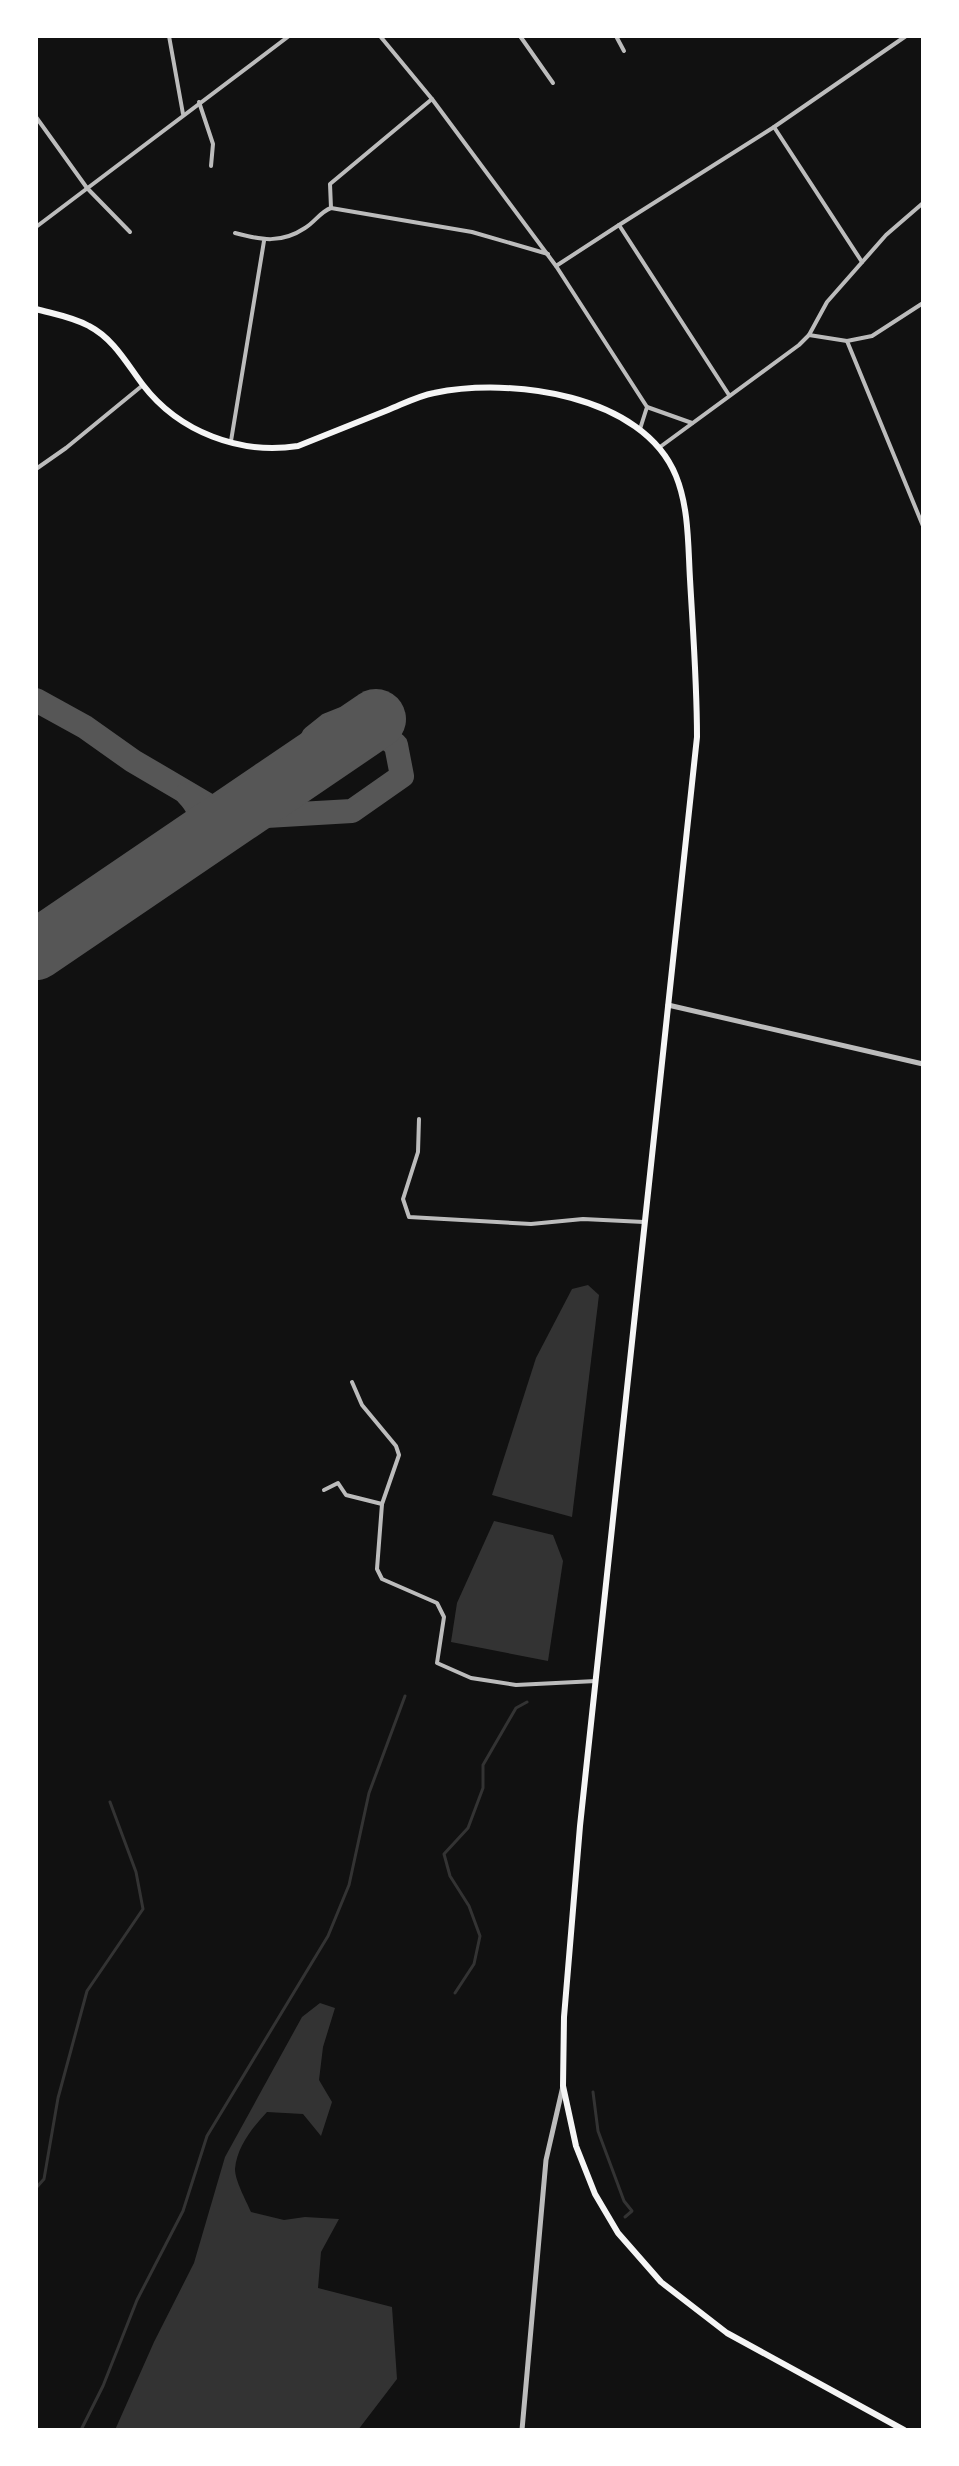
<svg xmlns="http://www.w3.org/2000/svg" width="959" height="2466" font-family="Raleway,sans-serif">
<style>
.water{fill:#333}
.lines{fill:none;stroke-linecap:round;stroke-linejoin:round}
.stream{stroke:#333;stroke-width:3}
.taxiway{stroke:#565656;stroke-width:24}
.runway{stroke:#565656;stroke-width:60}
.minor{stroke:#bcbcbc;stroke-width:4}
.tertiary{stroke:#bcbcbc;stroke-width:5}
.trunk{stroke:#f5f5f5;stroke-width:6}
</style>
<rect width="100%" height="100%" fill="#111"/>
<g class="water">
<path d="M588 1285 599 1295 572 1517 492 1495 536 1358 572 1289Z"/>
<path d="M494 1521 553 1535 563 1561 548 1661 451 1642 457 1603Z"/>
<path d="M320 2003 335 2008 323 2047 319 2080 332 2102 321 2136 303 2114 267 2112C253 2127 237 2146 235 2169 235 2181 246 2200 251 2212L284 2220 305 2217 339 2219 321 2252 318 2288 392 2307 397 2379 358 2430H115L154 2342 194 2263 225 2157 302 2017Z"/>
</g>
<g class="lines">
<g class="stream">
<path d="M455 1993 474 1964 480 1936 469 1906 450 1876 444 1854 468 1828 483 1788V1765L516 1708 527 1702"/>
<path d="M593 2092 598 2131 624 2201 632 2211 625 2217"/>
<path d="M36 2188 44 2179 58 2098 87 1991 143 1909 136 1872 110 1802"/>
<path d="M81 2430 103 2386 137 2300 183 2211 207 2136 328 1936 349 1885 369 1793 405 1696"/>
</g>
<g class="taxiway">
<path d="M36 700 85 727 133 761 230 818 352 811 402 776 396 745 369 724 343 719 328 725 313 737 301 770"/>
<path d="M170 859C195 841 215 823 187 794"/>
</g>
<path class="runway" d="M36 950 376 719"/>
<g class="minor">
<path d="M169 36 183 114"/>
<path d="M380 36 432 99 556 266 647 407 640 429"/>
<path d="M520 36 553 83"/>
<path d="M616 36 624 51"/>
<path d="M199 102 213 144 211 166"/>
<path d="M36 117 87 188 130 232"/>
<path d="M774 127 862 262"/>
<path d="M331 208 330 184 432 99"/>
<path d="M36 227 289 36"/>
<path d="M235 233C261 240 281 244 305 228 315 222 320 212 331 208L472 232 548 254"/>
<path d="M556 266 619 225"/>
<path d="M809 335 847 341 872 336 923 303"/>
<path d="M847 341 923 526"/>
<path d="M729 395 619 225 774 127 906 36"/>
<path d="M647 407 692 423"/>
<path d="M231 441 264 241"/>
<path d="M660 447 799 345 809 335 827 302 886 235 923 203"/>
<path d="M36 469 66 448 143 385"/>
<path d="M419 1119 418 1152 403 1199 409 1217 531 1224 583 1219 644 1222"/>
<path d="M352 1382 362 1405 396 1446 399 1455 382 1504 377 1569 382 1579 437 1603 444 1617 437 1663 471 1678 516 1685 596 1681"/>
<path d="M324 1490 338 1483 346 1495 382 1504"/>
</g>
<g class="tertiary">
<path d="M668 1005 923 1064"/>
<path d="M522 2430 546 2160 563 2086"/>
</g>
<path class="trunk" d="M36 309C54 314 73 317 89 326 114 339 127 364 143 385 179 432 240 455 298 446 328 434 358 422 388 410 403 404 418 396 434 393 510 377 643 394 676 476 689 508 688 546 690 579 693 632 697 684 697 737L580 1826 564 2017 563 2086 576 2146 595 2194 618 2233 661 2282 727 2333 904 2430"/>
</g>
<rect width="959" height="2466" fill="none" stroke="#ffffff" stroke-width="76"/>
</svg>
